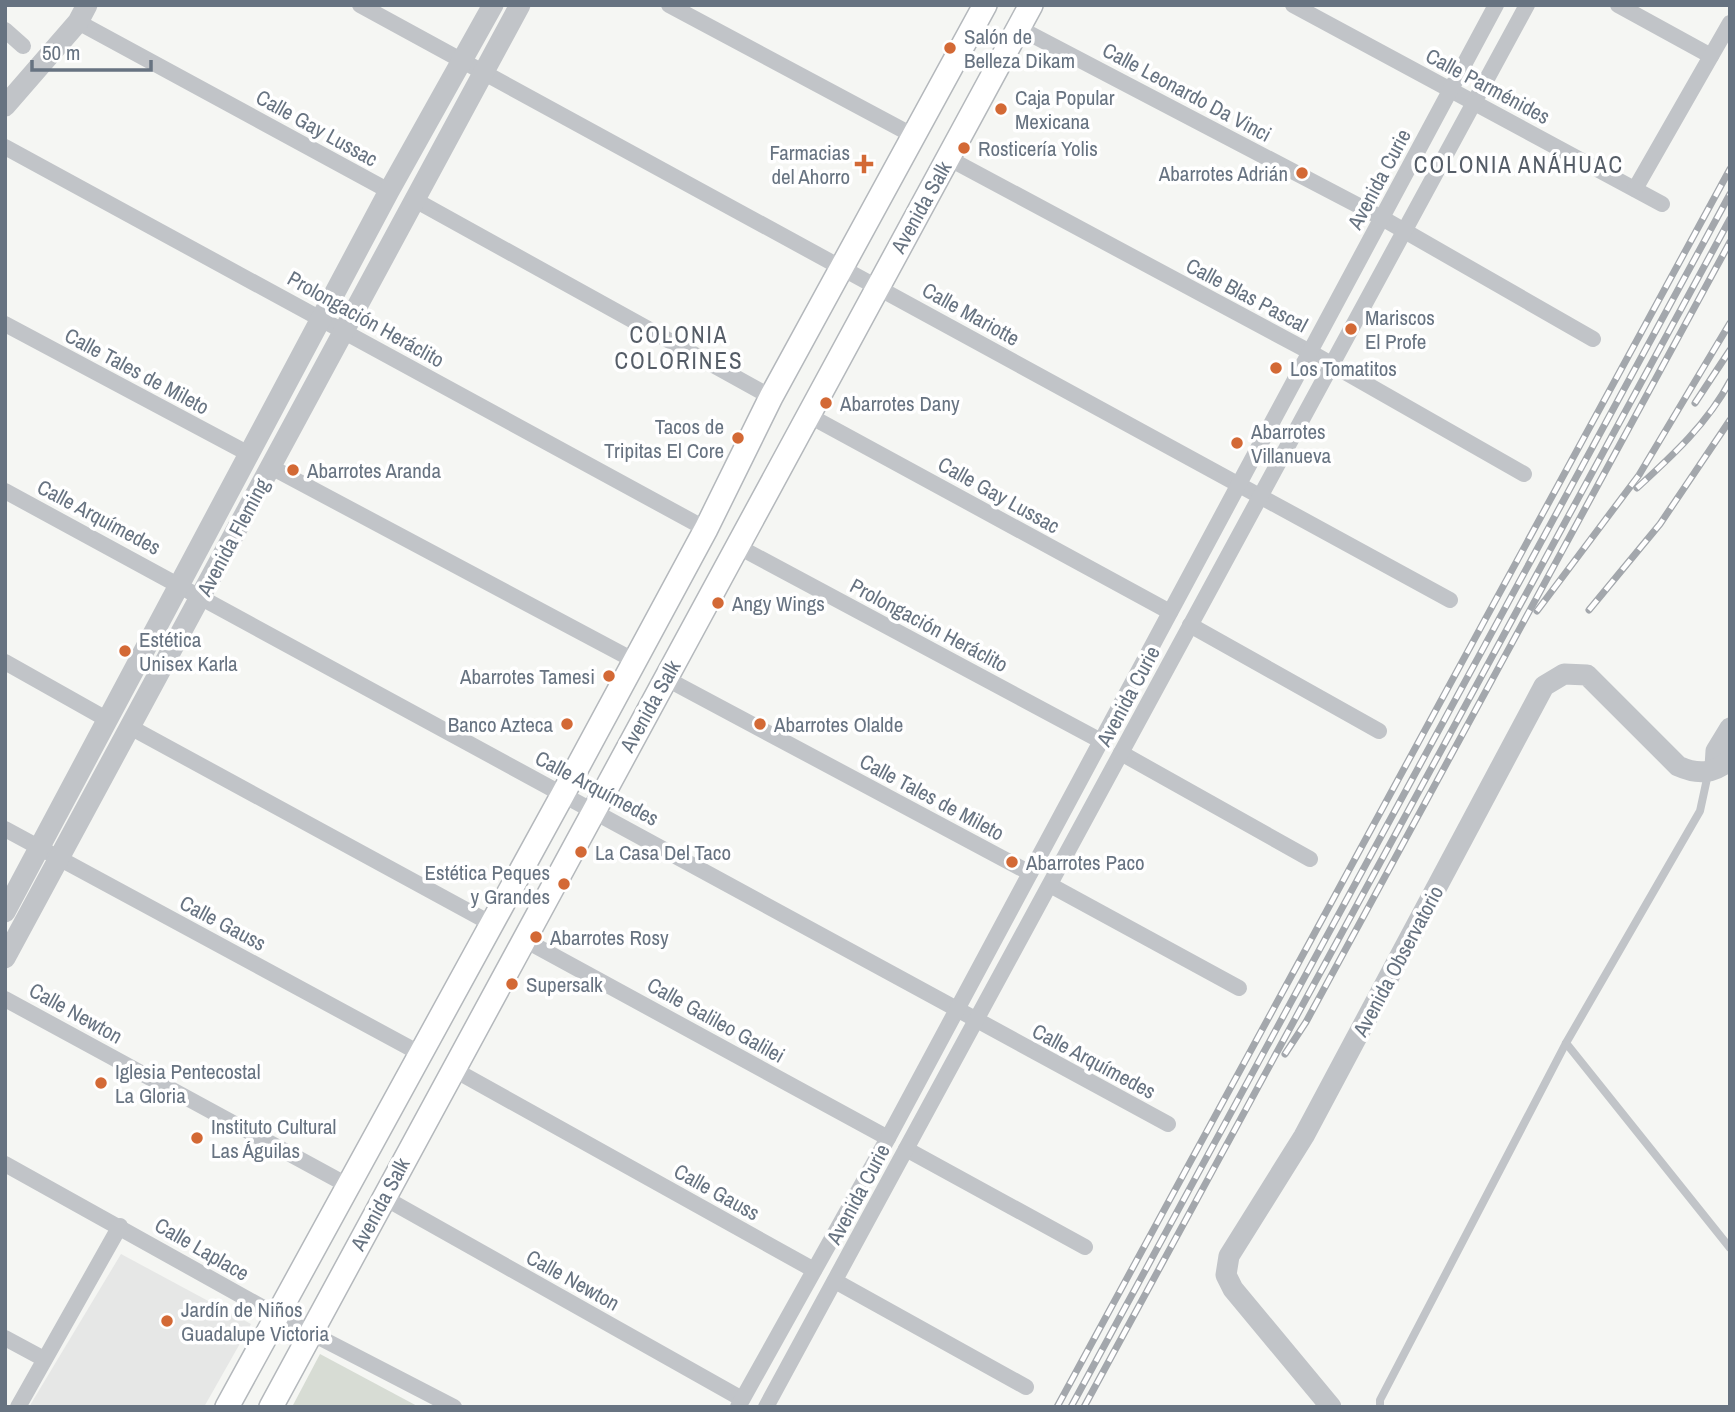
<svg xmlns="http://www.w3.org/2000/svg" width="1735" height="1412" font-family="'Archivo Narrow',sans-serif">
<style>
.built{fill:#e6e7e6}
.green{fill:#d7dcd4}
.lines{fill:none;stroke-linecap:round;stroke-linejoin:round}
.secondary-casing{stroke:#b4b8bc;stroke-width:26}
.service{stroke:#c1c4c8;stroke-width:8}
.minor{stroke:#c1c4c8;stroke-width:16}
.tertiary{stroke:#c1c4c8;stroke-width:21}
.secondary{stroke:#fff;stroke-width:23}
.rail-casing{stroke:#a3a7ac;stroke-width:7}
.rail{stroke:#fff;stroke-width:4.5;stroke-dasharray:13;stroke-linecap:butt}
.poi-dot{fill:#d36935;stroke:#fff;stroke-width:2.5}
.labels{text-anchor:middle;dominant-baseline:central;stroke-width:7;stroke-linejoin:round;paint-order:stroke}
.poi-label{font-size:21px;fill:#677381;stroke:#fff;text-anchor:start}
.street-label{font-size:21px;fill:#677381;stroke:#fff}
.neighbourhood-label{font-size:23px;letter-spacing:2px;fill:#555d67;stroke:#fff}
</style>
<rect width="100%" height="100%" fill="#f5f6f3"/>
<path class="built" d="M121 1254 251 1324 204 1407H29Z"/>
<path class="green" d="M320 1354 419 1407H292Z"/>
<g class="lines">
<defs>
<g id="secondary">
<path d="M227 1407 563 794 706 529 771 397 985 5"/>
<path d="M271 1407 1031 5"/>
</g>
</defs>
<use href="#secondary" class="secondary-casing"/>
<g class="service">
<path d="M1566 1043 1730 1248"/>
<path d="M1380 1407V1400L1566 1043 1700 811 1708 774"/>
</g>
<g class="minor">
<path d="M360 5 1450 600"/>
<path d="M669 5 914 136"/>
<path d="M1293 5 1662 204"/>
<path d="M1618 5 1711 56"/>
<path d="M78 22 389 191"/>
<path d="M1019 28 1382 218 1593 339"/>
<path d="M5 30 23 46"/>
<path d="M5 147 706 529"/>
<path d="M948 158 1310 352 1524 474"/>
<path d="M1635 189 1730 23"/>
<path d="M415 200 771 397"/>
<path d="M5 324 249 454"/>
<path d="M808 415 1170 612"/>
<path d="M271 467 635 661"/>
<path d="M5 491 1168 1124"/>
<path d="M737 546 1101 741"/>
<path d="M1190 625 1379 731"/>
<path d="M5 662 108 720"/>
<path d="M665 678 1030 873"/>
<path d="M130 727 490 923"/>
<path d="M1121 753 1310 859"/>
<path d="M5 829 421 1054"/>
<path d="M1050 885 1239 988"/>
<path d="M523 939 888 1138"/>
<path d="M5 999 347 1185"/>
<path d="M453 1069 814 1270"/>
<path d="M906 1149 1085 1247"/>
<path d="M5 1164 276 1315 454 1407"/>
<path d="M383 1197 742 1399"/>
<path d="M835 1281 1026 1387"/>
<path d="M5 1338 44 1359"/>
<path d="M18 1407 120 1226"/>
<path d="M738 1407 888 1138 1496 5"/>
<path d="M766 1407 1527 5"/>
</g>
<g class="tertiary">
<path d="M5 106 78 22 87 5"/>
<path d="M1715 767 1716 751 1730 728"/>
<path d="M5 912 389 191 493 5"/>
<path d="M5 958 520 5"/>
<path d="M1331 1407 1233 1289 1226 1275 1229 1256 1304 1136 1544 686 1564 674 1587 675 1678 766C1698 775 1713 774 1730 760"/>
</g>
<use href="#secondary" class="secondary"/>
<defs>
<g id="rail">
<path d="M1695 403 1730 350"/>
<path d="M1637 488C1672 456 1708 423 1730 381"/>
<path d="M1589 610 1660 524 1730 420"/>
<path d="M1537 611 1639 475 1730 323"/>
<path d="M1285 1054 1306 1022 1730 242"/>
<path d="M1057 1407 1730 169"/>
<path d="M1071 1407 1730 194"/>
<path d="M1084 1407 1730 219"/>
</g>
</defs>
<use href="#rail" class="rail-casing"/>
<use href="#rail" class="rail"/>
</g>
<g class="poi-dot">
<circle cx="950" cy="48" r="7"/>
<circle cx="1001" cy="109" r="7"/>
<circle cx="964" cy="148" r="7"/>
<path d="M860.5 153.5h7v7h7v7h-7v7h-7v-7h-7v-7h7z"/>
<circle cx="1302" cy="173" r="7"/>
<circle cx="1351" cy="329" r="7"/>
<circle cx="1276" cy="368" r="7"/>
<circle cx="826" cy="403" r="7"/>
<circle cx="738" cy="438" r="7"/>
<circle cx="1237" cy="443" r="7"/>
<circle cx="293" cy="470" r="7"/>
<circle cx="718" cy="603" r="7"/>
<circle cx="125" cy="651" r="7"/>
<circle cx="609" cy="676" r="7"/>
<circle cx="567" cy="724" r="7"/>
<circle cx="760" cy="724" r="7"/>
<circle cx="581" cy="852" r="7"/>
<circle cx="1012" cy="862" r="7"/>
<circle cx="564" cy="884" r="7"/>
<circle cx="536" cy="937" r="7"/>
<circle cx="512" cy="984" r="7"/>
<circle cx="101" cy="1083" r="7"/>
<circle cx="197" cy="1138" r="7"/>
<circle cx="167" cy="1321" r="7"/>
</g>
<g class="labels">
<g class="poi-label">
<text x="964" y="36">Salón de<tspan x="964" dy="24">Belleza Dikam</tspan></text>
<text x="1015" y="97">Caja Popular<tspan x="1015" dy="24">Mexicana</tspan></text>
<text x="978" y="148">Rosticería Yolis</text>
<text x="850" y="152" text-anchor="end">Farmacias<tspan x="850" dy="24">del Ahorro</tspan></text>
<text x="1288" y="173" text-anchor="end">Abarrotes Adrián</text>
<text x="1365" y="317">Mariscos<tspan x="1365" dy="24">El Profe</tspan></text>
<text x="1290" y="368">Los Tomatitos</text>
<text x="840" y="403">Abarrotes Dany</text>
<text x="724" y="426" text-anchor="end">Tacos de<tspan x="724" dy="24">Tripitas El Core</tspan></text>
<text x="1251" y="431">Abarrotes<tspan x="1251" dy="24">Villanueva</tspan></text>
<text x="307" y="470">Abarrotes Aranda</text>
<text x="732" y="603">Angy Wings</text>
<text x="139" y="639">Estética<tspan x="139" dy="24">Unisex Karla</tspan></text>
<text x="595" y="676" text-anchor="end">Abarrotes Tamesi</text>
<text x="553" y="724" text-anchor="end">Banco Azteca</text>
<text x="774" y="724">Abarrotes Olalde</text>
<text x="595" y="852">La Casa Del Taco</text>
<text x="1026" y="862">Abarrotes Paco</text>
<text x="550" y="872" text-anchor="end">Estética Peques<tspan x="550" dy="24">y Grandes</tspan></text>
<text x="550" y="937">Abarrotes Rosy</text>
<text x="526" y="984">Supersalk</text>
<text x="115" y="1071">Iglesia Pentecostal<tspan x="115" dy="24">La Gloria</tspan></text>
<text x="211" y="1126">Instituto Cultural<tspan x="211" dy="24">Las Águilas</tspan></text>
<text x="181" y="1309">Jardín de Niños<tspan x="181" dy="24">Guadalupe Victoria</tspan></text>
</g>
<g class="street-label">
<text transform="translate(1488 86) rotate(28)">Calle Parménides</text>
<text transform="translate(1187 92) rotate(28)">Calle Leonardo Da Vinci</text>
<text transform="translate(317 128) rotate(29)">Calle Gay Lussac</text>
<text transform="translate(1379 179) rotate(-62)">Avenida Curie</text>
<text transform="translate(921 207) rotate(-61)">Avenida Salk</text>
<text transform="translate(1247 295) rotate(28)">Calle Blas Pascal</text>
<text transform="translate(971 314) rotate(29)">Calle Mariotte</text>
<text transform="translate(366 319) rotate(29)">Prolongación Heráclito</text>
<text transform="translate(137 371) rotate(28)">Calle Tales de Mileto</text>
<text transform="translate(999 495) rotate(29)">Calle Gay Lussac</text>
<text transform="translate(99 517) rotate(28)">Calle Arquímedes</text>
<text transform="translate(233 537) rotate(-62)">Avenida Fleming</text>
<text transform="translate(929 625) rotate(28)">Prolongación Heráclito</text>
<text transform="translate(1128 696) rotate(-62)">Avenida Curie</text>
<text transform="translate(650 706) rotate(-61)">Avenida Salk</text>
<text transform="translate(597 788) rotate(28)">Calle Arquímedes</text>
<text transform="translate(932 797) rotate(28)">Calle Tales de Mileto</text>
<text transform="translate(223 923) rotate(28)">Calle Gauss</text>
<text transform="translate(1398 961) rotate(-62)">Avenida Observatorio</text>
<text transform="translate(76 1013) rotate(29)">Calle Newton</text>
<text transform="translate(716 1020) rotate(29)">Calle Galileo Galilei</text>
<text transform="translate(1094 1061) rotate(28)">Calle Arquímedes</text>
<text transform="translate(717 1192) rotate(29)">Calle Gauss</text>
<text transform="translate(858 1194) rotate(-62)">Avenida Curie</text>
<text transform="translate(380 1204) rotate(-62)">Avenida Salk</text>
<text transform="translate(202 1249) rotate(30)">Calle Laplace</text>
<text transform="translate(573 1280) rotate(29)">Calle Newton</text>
</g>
<g class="neighbourhood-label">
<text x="1519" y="164">COLONIA ANÁHUAC</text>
<text x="679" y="334">COLONIA<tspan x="679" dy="26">COLORINES</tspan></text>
</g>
</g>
<rect width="1735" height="1412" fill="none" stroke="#677381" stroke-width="14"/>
<path d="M32 60v10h119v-10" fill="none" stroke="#677381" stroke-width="3.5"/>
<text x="42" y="60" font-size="21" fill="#677381" stroke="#ffffff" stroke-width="5" paint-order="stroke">50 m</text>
</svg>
